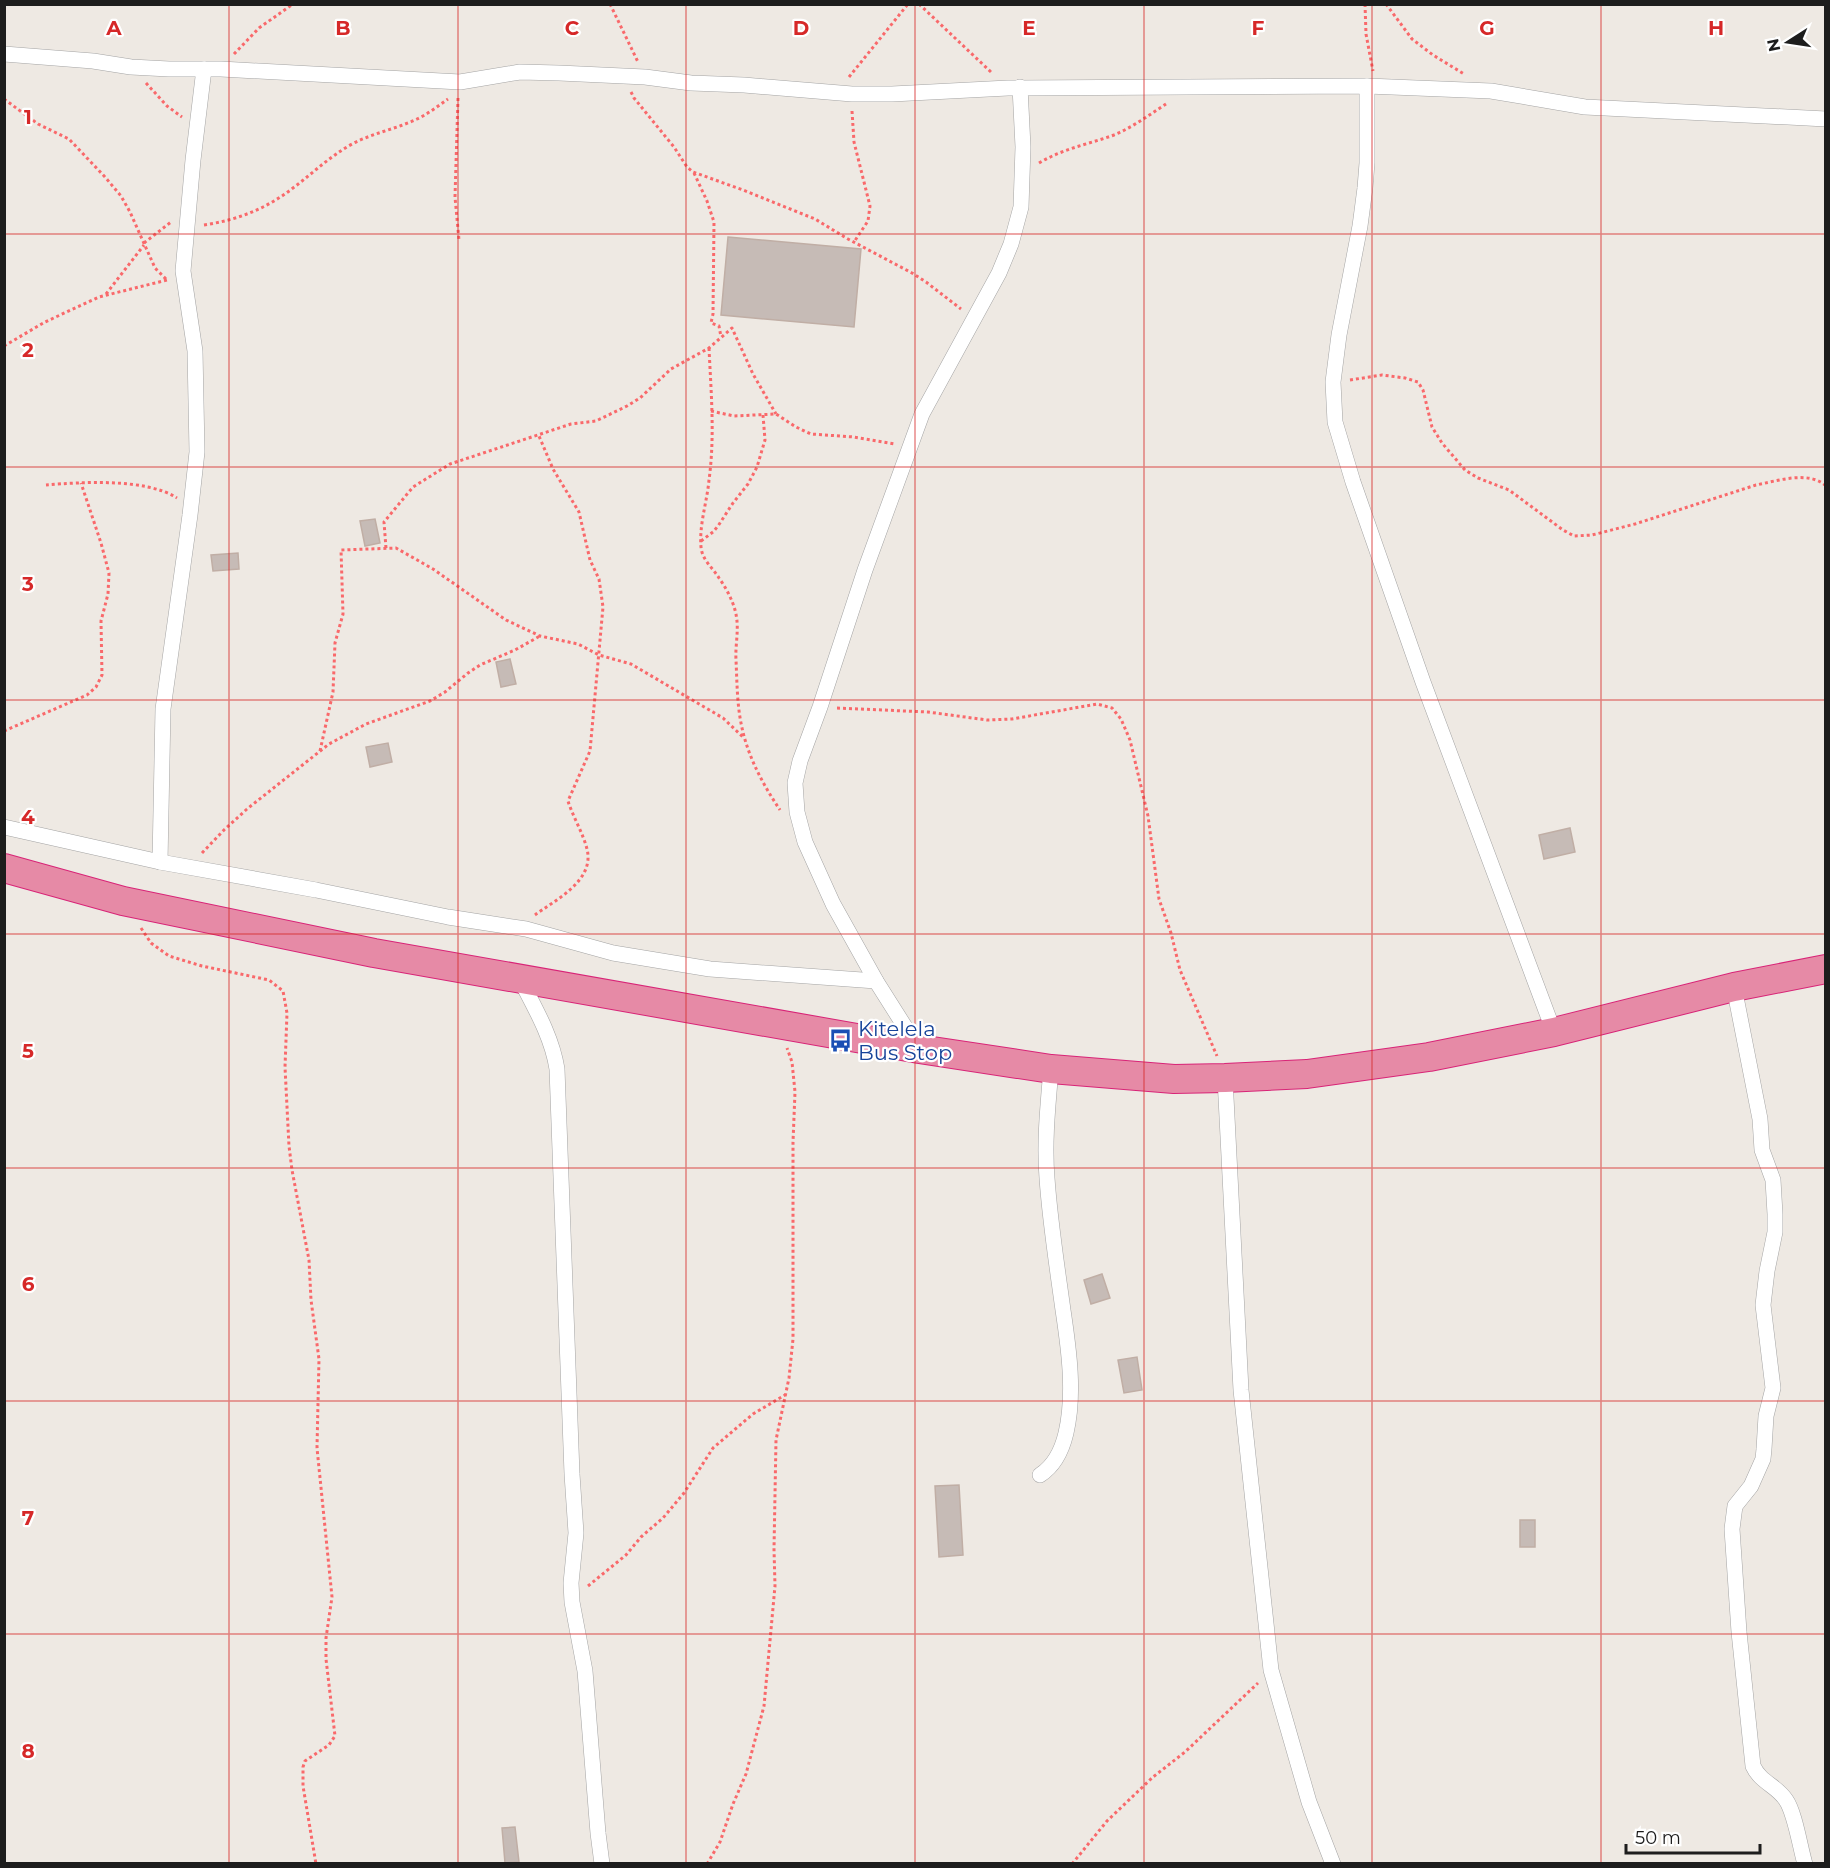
<svg xmlns="http://www.w3.org/2000/svg" width="1830" height="1868" font-family="Montserrat,sans-serif">
<style>
.building{fill:#c6bbb6;stroke:#c0aea5;stroke-width:1.5}
.lines{fill:none;stroke-linecap:round;stroke-linejoin:round}
.street-casing{stroke:#a4a4a4;stroke-width:16}
.highway-casing{stroke:#d82477;stroke-width:30}
.path{stroke:#f9696b;stroke-width:3;stroke-dasharray:3 3;stroke-linecap:butt}
.street{stroke:#fff;stroke-width:15}
.highway{stroke:#e68aa6;stroke-width:28}
.grid{fill:none;stroke:#d62828;stroke-width:1.5;stroke-opacity:0.55}
.labels{text-anchor:middle;dominant-baseline:central;stroke-width:4.5;stroke-linejoin:round;paint-order:stroke}
.transit-label{font-size:21px;fill:#164399;stroke:#fff;text-anchor:start}
.grid-label{font-size:20px;text-anchor:middle;font-weight:bold;fill:#d62828;stroke:#fff;stroke-width:4.5;stroke-linejoin:round;paint-order:stroke}
</style>
<rect width="100%" height="100%" fill="#eee9e3"/>
<g class="building">
<path d="M728 237 861 249 854 327 721 315Z"/>
<path d="M375 519 380 543 365 546 360 521Z"/>
<path d="M238 553 239 569 213 571 211 555Z"/>
<path d="M510 659 516 684 501 687 496 662Z"/>
<path d="M388 743 392 762 370 767 366 747Z"/>
<path d="M1570 828 1575 852 1544 859 1539 835Z"/>
<path d="M1102 1274 1110 1298 1091 1304 1084 1280Z"/>
<path d="M1137 1357 1142 1390 1124 1393 1118 1360Z"/>
<path d="M959 1485 963 1555 939 1557 935 1486Z"/>
<rect x="1520" y="1520" width="15" height="27"/>
<path d="M515 1827 519 1862 505 1863 502 1828Z"/>
</g>
<g class="lines">
<defs>
<g id="street">
<path d="M4 54 93 61 131 67 169 69H221L460 82 520 72 559 73 645 77 691 83 744 85 852 94H892L1008 88 1367 86 1491 91 1585 107 1826 119"/>
<path d="M1367 86V163L1365 188 1360 226 1339 335 1333 382 1335 422 1353 482 1423 682 1554 1032"/>
<path d="M4 827 160 862 316 890 448 917 526 929 613 953 710 969 876 981"/>
<path d="M160 862 163 709 190 515 197 452 195 351 183 271 193 160 204 69"/>
<path d="M520 979C535 1008 552 1037 557 1069L572 1474 576 1533 571 1583 572 1602 585 1671 598 1833 602 1864"/>
<path d="M1734 987 1760 1119 1762 1150 1773 1180 1775 1214V1232L1767 1271 1763 1305 1773 1388 1766 1416 1764 1449 1763 1459 1751 1486 1735 1506 1732 1529 1739 1632 1753 1766C1761 1783 1776 1785 1786 1800 1795 1813 1800 1847 1805 1864"/>
<path d="M919 1049 876 981 833 904 805 842 797 812 795 783 800 761 820 707 865 570 922 414 999 273 1011 244 1021 207 1023 147 1020 87"/>
<path d="M1225 1078 1241 1390 1271 1670 1309 1802 1333 1864"/>
<path d="M1040 1475C1054 1466 1062 1450 1066 1433 1075 1394 1069 1350 1063 1310 1057 1266 1050 1222 1047 1178 1044 1142 1048 1105 1051 1069"/>
</g>
<path id="highway" d="M4 868 123 901 374 953 919 1049 1051 1069 1174 1079 1225 1078 1307 1074 1429 1057 1554 1032 1734 987 1826 969"/>
</defs>
<use href="#street" class="street-casing"/>
<use href="#highway" class="highway-casing"/>
<g class="path">
<path d="M610 4 638 62"/>
<path d="M919 4 992 73"/>
<path d="M1365 4 1366 34 1373 71"/>
<path d="M1386 4 1412 39 1433 55 1464 74"/>
<path d="M234 54 259 28 293 4"/>
<path d="M849 77 908 4"/>
<path d="M146 83 167 106 182 117"/>
<path d="M631 92 634 98 674 147 687 167 693 172 743 190 815 219 848 239 912 273 926 282 961 309"/>
<path d="M458 98 455 197 459 240"/>
<path d="M4 99 38 124 69 139 105 177 121 196 130 212 155 268 168 281"/>
<path d="M852 111 854 142 870 206 868 221 854 242"/>
<path d="M1039 163C1062 149 1089 144 1114 135 1133 127 1149 115 1166 104"/>
<path d="M694 173 707 201 714 222 713 314 711 323 719 326 721 337"/>
<path d="M204 225C237 220 266 209 293 188 313 173 329 157 352 144 373 133 396 129 417 119 428 114 438 106 448 99"/>
<path d="M144 243 171 222"/>
<path d="M106 294 144 245"/>
<path d="M4 346 45 322 99 297 167 280"/>
<path d="M709 348C711 392 715 436 709 480 707 502 699 525 701 547 702 560 713 568 719 578 726 588 732 599 735 610 740 628 735 643 736 660 737 681 737 703 741 723 747 755 762 783 780 810"/>
<path d="M1350 380 1382 375 1405 378 1418 382 1423 390 1432 427 1442 443 1465 470 1478 478 1509 490 1563 530 1574 536 1592 535 1635 524 1756 485C1777 481 1809 470 1826 486"/>
<path d="M711 411 734 416 776 414 796 427 811 434 854 437 895 444"/>
<path d="M46 485C82 482 146 478 177 498"/>
<path d="M701 541 713 532 718 526 733 503 748 484 757 467 765 440 763 415"/>
<path d="M386 548 384 522 413 487 450 464 571 424 596 421 627 406 640 398 671 369 709 348 732 328 753 374 776 414"/>
<path d="M837 708 928 712 987 720 1012 719 1097 704 1112 708 1121 719 1130 740 1148 816 1159 899 1171 933 1180 970 1217 1056"/>
<path d="M4 731 87 695 96 687 102 675 101 621 108 594 109 573 101 543 81 483"/>
<path d="M320 751 333 692 335 643 343 614 341 550 396 548 433 569 506 620 540 636 578 644 599 655 631 664 723 718 744 738"/>
<path d="M202 853 224 830 247 809 329 744 366 724 430 701 445 692 468 673 480 665 515 650 540 636"/>
<path d="M535 915C555 900 595 881 587 849 583 833 573 817 568 801L590 751 603 607 599 579 590 560 579 512 553 469 539 436"/>
<path d="M141 928 151 943 169 956 202 966 269 980 283 991 287 1013 285 1067 289 1146 292 1170 309 1260 311 1300 319 1359 317 1448 332 1597 326 1638V1659L335 1736 329 1745 305 1761 303 1767V1786L316 1864"/>
<path d="M588 1586 626 1555 641 1537 663 1518 684 1493 713 1448 753 1414 785 1395"/>
<path d="M707 1864 720 1842 733 1804 746 1774 764 1706 775 1586 774 1549 776 1440 789 1378 793 1339V1142L795 1092 792 1062 787 1048"/>
<path d="M1072 1864 1107 1821 1153 1777 1185 1752 1258 1683"/>
</g>
<use href="#street" class="street"/>
<use href="#highway" class="highway"/>
</g>
<path class="grid" d="M229 4V1864M458 4V1864M686 4V1864M915 4V1864M1144 4V1864M1372 4V1864M1601 4V1864M4 234H1826M4 467H1826M4 700H1826M4 934H1826M4 1168H1826M4 1401H1826M4 1634H1826"/>
<defs>
<symbol id="bus-bare" viewBox="-9 -9 18 18"><path d="M-5-6H5V4H4V6H2V4H-2V6H-4V4H-5ZM-3.5-4V0h7V-4ZM-3.5 1.2v1.5H-2V1.2ZM2 1.2v1.5H3.5V1.2Z" fill="#1a4fb4" stroke="#fff" stroke-width="2.5" paint-order="stroke"/></symbol>
</defs>
<g fill-rule="evenodd">
<use href="#bus-bare" x="824" y="1024" width="33" height="33"/>
</g>
<g class="labels">
<g class="transit-label">
<text x="858" y="1028">Kitelela<tspan x="858" dy="24">Bus Stop</tspan></text>
</g>
</g>
<g class="grid-label">
<text x="114" y="35">A</text>
<text x="343" y="35">B</text>
<text x="572" y="35">C</text>
<text x="801" y="35">D</text>
<text x="1029" y="35">E</text>
<text x="1258" y="35">F</text>
<text x="1487" y="35">G</text>
<text x="1716" y="35">H</text>
<text x="28" y="124">1</text>
<text x="28" y="357">2</text>
<text x="28" y="591">3</text>
<text x="28" y="824">4</text>
<text x="28" y="1058">5</text>
<text x="28" y="1291">6</text>
<text x="28" y="1525">7</text>
<text x="28" y="1758">8</text>
</g>
<rect width="1830" height="1868" fill="none" stroke="#1d1d1d" stroke-width="12"/>
<g transform="translate(1788 42) rotate(258)" stroke="#ffffff" stroke-width="4.5" paint-order="stroke">
<path d="M0-4.5L10 22L0 15L-10 22Z" fill="#1d1d1d"/>
<text y="-9" font-size="16" font-weight="bold" text-anchor="middle" fill="#1d1d1d">N</text>
</g>
<path d="M1626 1844v9h134v-9" fill="none" stroke="#1d1d1d" stroke-width="3"/>
<text x="1635" y="1844" font-size="18" fill="#1d1d1d" stroke="#ffffff" stroke-width="4.5" paint-order="stroke">50 m</text>
</svg>
